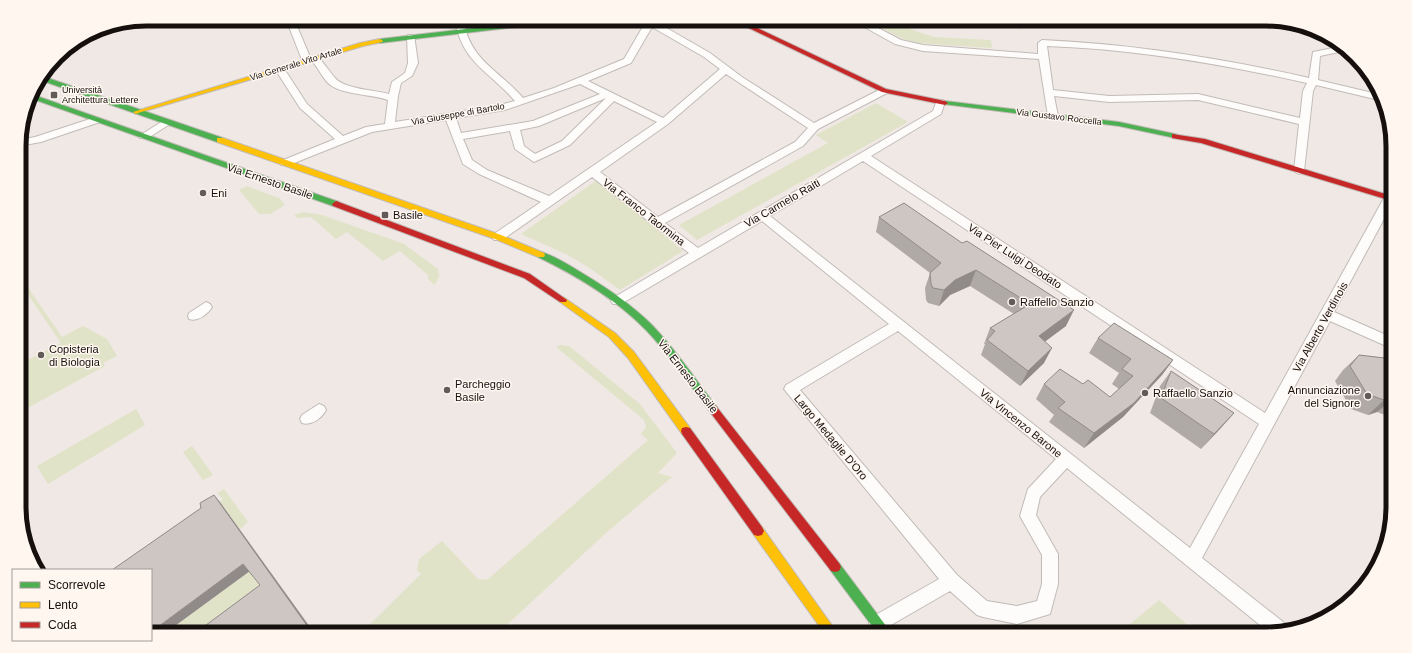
<svg xmlns="http://www.w3.org/2000/svg" width="1412" height="653" font-family="Helvetica,sans-serif">
<style>
.green{fill:#e0e3c7}
.lines{fill:none;stroke-linecap:round;stroke-linejoin:round}
.street-casing{stroke:#c1bbb7;stroke-width:2}
.fast-casing{stroke:#c1bbb7;stroke-width:2}
.slow-casing{stroke:#c1bbb7;stroke-width:2}
.jam-casing{stroke:#c1bbb7;stroke-width:2}
.street{fill:#fdfcfb;fill-rule:evenodd}
.fast{fill:#4caf50;fill-rule:evenodd}
.slow{fill:#ffc107;fill-rule:evenodd}
.jam{fill:#c62828;fill-rule:evenodd}
.wall{fill:#b0aaa7}
.shaded-wall{fill:#908b88}
.building{fill:#cdc6c2;stroke:#908b88}
.poi-dot{fill:#625c58;stroke:#fff6f0;stroke-width:1.5}
.labels{text-anchor:middle;dominant-baseline:central;stroke-width:3;stroke-linejoin:round;paint-order:stroke}
.far-street-label{font-size:9px;fill:#15100d;stroke:#fff6f0}
.far-poi-label{font-size:9px;fill:#15100d;stroke:#fff6f0;text-anchor:start}
.street-label{font-size:11px;fill:#15100d;stroke:#fff6f0}
.poi-label{font-size:11px;fill:#15100d;stroke:#fff6f0;text-anchor:start}
.rim{fill:none;stroke:#15100d;stroke-width:5}
</style>
<rect width="100%" height="100%" fill="#f0e8e4"/>
<g class="green">
<path d="M866 19H910V29L934 37 991 40 992 48 916 43 901 38Z"/>
<path d="M995 19H1022L1020 30Z"/>
<path d="M876 103 908 122 697 240 679 225 828 143 816 135Z"/>
<path d="M597 180 683 251 620 290 591 269 568 255 521 234Z"/>
<path d="M247 186 279 198 285 205 270 214H259L239 190Z"/>
<path d="M304 212 322 215 404 244 438 269 439 276 435 285 427 278 429 276 400 251 383 261 347 232 336 239 311 217 298 218 294 215Z"/>
<path d="M20 276 62 337 83 326 107 339 117 356 103 363 105 366 20 412V364L61 343 20 283Z"/>
<path d="M560 345 569 346 640 404 677 453 658 473 672 477 607 532 497 634H368L364 630 421 574 417 570 419 559 442 541 478 579 487 580 648 440 641 434 646 427 644 420 556 347Z"/>
<path d="M136 409 145 425 48 484 37 466Z"/>
<path d="M192 446 213 475 203 480 183 452Z"/>
<path d="M224 489 248 522 240 529 220 502 223 499 217 493Z"/>
<path d="M250 571 267 592 210 634H164Z"/>
<path d="M1159 600 1198 634H1118Z"/>
</g>
<g class="lines">
<defs>
<g id="street">
<path d="M286 19H294L310 57 317 56C324 63 329 71 335 78 344 89 375 90 389 94L392 82 405 73 408 63 407 37 408 35H414L418 63 412 76 401 83 398 96 395 122 500 105 515 101C489 71 461 62 455 19H463C470 61 498 69 523 98L554 88 624 59 645 23 642 19H651L710 53 742 77 814 123 881 89H887L889 91 887 93 818 129 803 146 665 223 698 248 933 111 937 100H943L945 102 941 114 871 156 1265 413 1384 198 1386 195H1392V204L1334 312 1393 338V349L1330 321 1202 558 1287 625 1289 629 1271 634 1067 468 1040 497 1036 515 1058 554V584L1050 614 1017 624 983 617 977 615 950 591 884 629 878 632 872 629 869 623 872 617 939 579 784 389 786 385 889 324 762 221 621 304H613L611 301 613 298 689 253 592 177 502 240H494L492 237 494 234 541 202 479 174 463 164 446 120 372 132 289 165H281L280 163 281 161 335 139 300 108 275 69 277 67H283L307 104 343 136 366 127 385 124 388 100C372 94 340 95 328 83 322 77 318 67 311 60L307 63 302 60ZM652 27 704 57 720 69 663 118 588 81 631 63ZM726 74 808 128 795 142 658 217 600 172 668 124ZM580 84 600 94 533 121 461 133 456 118 505 110ZM606 98 562 141 535 154 524 146 520 130 539 126ZM614 101 657 122 549 196 487 170 472 160 463 139 510 131 515 149 534 162 570 145ZM863 161 1259 424 1190 548 770 216ZM898 331 1056 459 1028 489 1020 516 1042 555V584L1037 601 1017 606 987 601 957 575 800 390Z"/>
<path d="M850 19H861L901 40 923 45 1038 54V43L1042 40C1132 44 1221 58 1309 78L1313 52 1338 47 1344 51 1320 56 1318 80 1377 94 1379 100 1316 85 1313 91 1304 171 1299 174 1294 171 1299 124 1198 100 1109 102 1054 96 1058 116 1053 119 1048 116 1039 59 923 51 895 44ZM1047 46C1134 49 1222 64 1307 83L1303 91 1300 118 1198 94 1109 96 1053 90Z"/>
<path d="M96 117 101 120 100 122 41 142 19 146V140L35 137Z"/>
<path d="M166 119 171 122 170 124 148 138H140L139 136Z"/>
<path d="M206 302 210 304 212 307C208 314 198 322 189 319L188 316 189 313Z"/>
<path d="M319 404 324 406 326 410C322 418 311 426 302 423L300 419 302 415Z"/>
</g>
<g id="fast">
<path d="M539 19H547L534 25 380 43 377 41 380 39 533 21Z"/>
<path d="M42 76 223 138 224 140 220 142H217L40 80Z"/>
<path d="M31 94 339 202 340 204 339 206H333L30 98Z"/>
<path d="M945 101 1119 122 1175 134 1179 136 1175 138 1119 126 943 104V102Z"/>
<path d="M541 252C555 256 569 265 582 273 607 288 631 304 652 325 676 350 695 379 716 406L718 409 716 412 713 413 710 412C689 384 670 355 646 330 616 299 577 276 538 257L537 255Z"/>
<path d="M835 562 839 563 892 634H878L831 571 829 567 831 563Z"/>
</g>
<g id="slow">
<path d="M380 39 383 41 382 42 363 46 138 113 136 114 133 112 360 43Z"/>
<path d="M217 138H223L501 235 544 253 545 255 544 257H538L495 239 217 142Z"/>
<path d="M563 297 615 333 634 352 690 428 691 431 690 434 686 435 682 434 628 358 609 337 560 302 559 300 560 298Z"/>
<path d="M758 526 762 527 838 634H825L754 535 752 531 754 527Z"/>
</g>
<g id="jam">
<path d="M730 19H738L886 89 945 101 948 103 945 105 882 92Z"/>
<path d="M1172 134 1205 139 1392 196V201L1201 143 1172 138Z"/>
<path d="M336 201 530 274 567 300 566 302H560L524 278 333 206 332 204Z"/>
<path d="M713 405 716 406 839 563 841 567 839 571 835 572 831 571 710 412 708 409 710 406Z"/>
<path d="M686 427 690 428 762 527 764 531 762 535 758 536 754 535 682 434 681 431 682 428Z"/>
</g>
</defs>
<use href="#street" class="street-casing"/>
<use href="#fast" class="fast-casing"/>
<use href="#slow" class="slow-casing"/>
<use href="#jam" class="jam-casing"/>
<use href="#street" class="street"/>
<use href="#fast" class="fast"/>
<use href="#slow" class="slow"/>
<use href="#jam" class="jam"/>
</g>
<g class="wall">
<path d="M904 203 1066 326 1044 342V363L1020 386 981 355 985 344H984L990 328 1014 314 970 286 950 295 939 306 928 303 926 300 925 288 930 273 876 232 879 217Z"/>
<path d="M1098 338 1173 360 1162 375 1123 417 1084 448 1049 422 1054 415 1036 399 1044 384H1083L1110 397 1119 389 1112 384 1119 373 1089 353Z"/>
<path d="M1359 355 1393 359V418L1377 412 1368 415 1351 409 1335 381 1343 370Z"/>
<path d="M1171 371 1234 413 1201 449 1150 413 1160 386Z"/>
</g>
<g class="shaded-wall">
<path d="M976 270 970 286 950 295 939 306 944 290 955 280Z"/>
<path d="M1074 310 1066 326 1031 352 1039 336Z"/>
<path d="M1052 348 1044 363 1020 386 1028 371Z"/>
<path d="M1173 360 1162 375 1123 417 1084 448 1094 433Z"/>
<path d="M1393 398V399L1377 412 1368 415 1384 400Z"/>
<path d="M1234 413 1221 428 1201 449 1214 434Z"/>
<path d="M214 495 220 502 315 634H313Z"/>
<path d="M243 564 250 571 164 634H151V632Z"/>
</g>
<g class="building">
<path d="M904 203 962 243 967 241 1074 310 1039 336 1052 348 1028 371 987 340 995 331 990 328 1030 304 976 270 955 280 944 290 933 288 931 284 930 273 941 263 879 217Z"/>
<path d="M1114 323 1173 360 1134 403 1094 433 1058 408 1065 402 1044 384 1060 369 1083 384 1088 380 1110 397 1133 376 1122 369 1131 359 1098 338Z"/>
<path d="M1359 355 1393 359V398L1384 400 1367 394 1350 366Z"/>
<path d="M1171 371 1234 413 1214 434 1161 398Z"/>
<path d="M214 495 313 634H194L260 585 243 564 151 632V570H112L201 508 200 503Z"/>
</g>
<g class="poi-dot">
<rect x="50" y="91" width="8" height="8" rx="2"/>
<circle cx="203" cy="193" r="4"/>
<rect x="381" y="211" width="8" height="8" rx="2"/>
<circle cx="1012" cy="302" r="4"/>
<circle cx="41" cy="355" r="4"/>
<circle cx="447" cy="390" r="4"/>
<circle cx="1145" cy="393" r="4"/>
<circle cx="1368" cy="396" r="4"/>
</g>
<g class="labels">
<g class="far-street-label">
<text transform="translate(296 64) rotate(-17)">Via Generale Vito Artale</text>
<text transform="translate(458 114) rotate(-10)">Via Giuseppe di Bartolo</text>
<text transform="translate(1059 117) rotate(7)">Via Gustavo Roccella</text>
</g>
<g class="far-poi-label">
<text x="62" y="90">Università<tspan x="62" dy="10">Architettura Lettere</tspan></text>
</g>
<g class="street-label">
<text transform="translate(270 181) rotate(19)">Via Ernesto Basile</text>
<text transform="translate(782 203) rotate(-30)">Via Carmelo Raiti</text>
<text transform="translate(644 212) rotate(38)">Via Franco Taormina</text>
<text transform="translate(1015 256) rotate(33)">Via Pier Luigi Deodato</text>
<text transform="translate(1320 327) rotate(-61)">Via Alberto Verdinois</text>
<text transform="translate(688 376) rotate(52)">Via Ernesto Basile</text>
<text transform="translate(1021 423) rotate(39)">Via Vincenzo Barone</text>
<text transform="translate(831 437) rotate(50)">Largo Medaglie D'Oro</text>
</g>
<g class="poi-label">
<text x="211" y="193">Eni</text>
<text x="393" y="215">Basile</text>
<text x="1020" y="302">Raffello Sanzio</text>
<text x="49" y="349">Copisteria<tspan x="49" dy="13">di Biologia</tspan></text>
<text x="455" y="384">Parcheggio<tspan x="455" dy="13">Basile</tspan></text>
<text x="1360" y="390" text-anchor="end">Annunciazione<tspan x="1360" dy="13">del Signore</tspan></text>
<text x="1153" y="393">Raffaello Sanzio</text>
</g>
</g>
<path d="M0 0H1412V653H0ZM146 26H1266A120 120 0 0 1 1386 146V507A120 120 0 0 1 1266 627H146A120 120 0 0 1 26 507V146A120 120 0 0 1 146 26Z" fill="#fff6f0" fill-rule="evenodd"/>
<path class="rim" d="M146 26H1266A120 120 0 0 1 1386 146V507A120 120 0 0 1 1266 627H146A120 120 0 0 1 26 507V146A120 120 0 0 1 146 26Z"/>
<rect x="12" y="569" width="140" height="72" fill="#fff6f0" stroke="#a19a95"/>
<rect x="20" y="582" width="20" height="6" fill="#4caf50" stroke="#a19a95"/>
<text x="48" y="589" font-size="12" fill="#15100d">Scorrevole</text>
<rect x="20" y="602" width="20" height="6" fill="#ffc107" stroke="#a19a95"/>
<text x="48" y="609" font-size="12" fill="#15100d">Lento</text>
<rect x="20" y="622" width="20" height="6" fill="#c62828" stroke="#a19a95"/>
<text x="48" y="629" font-size="12" fill="#15100d">Coda</text>
</svg>
